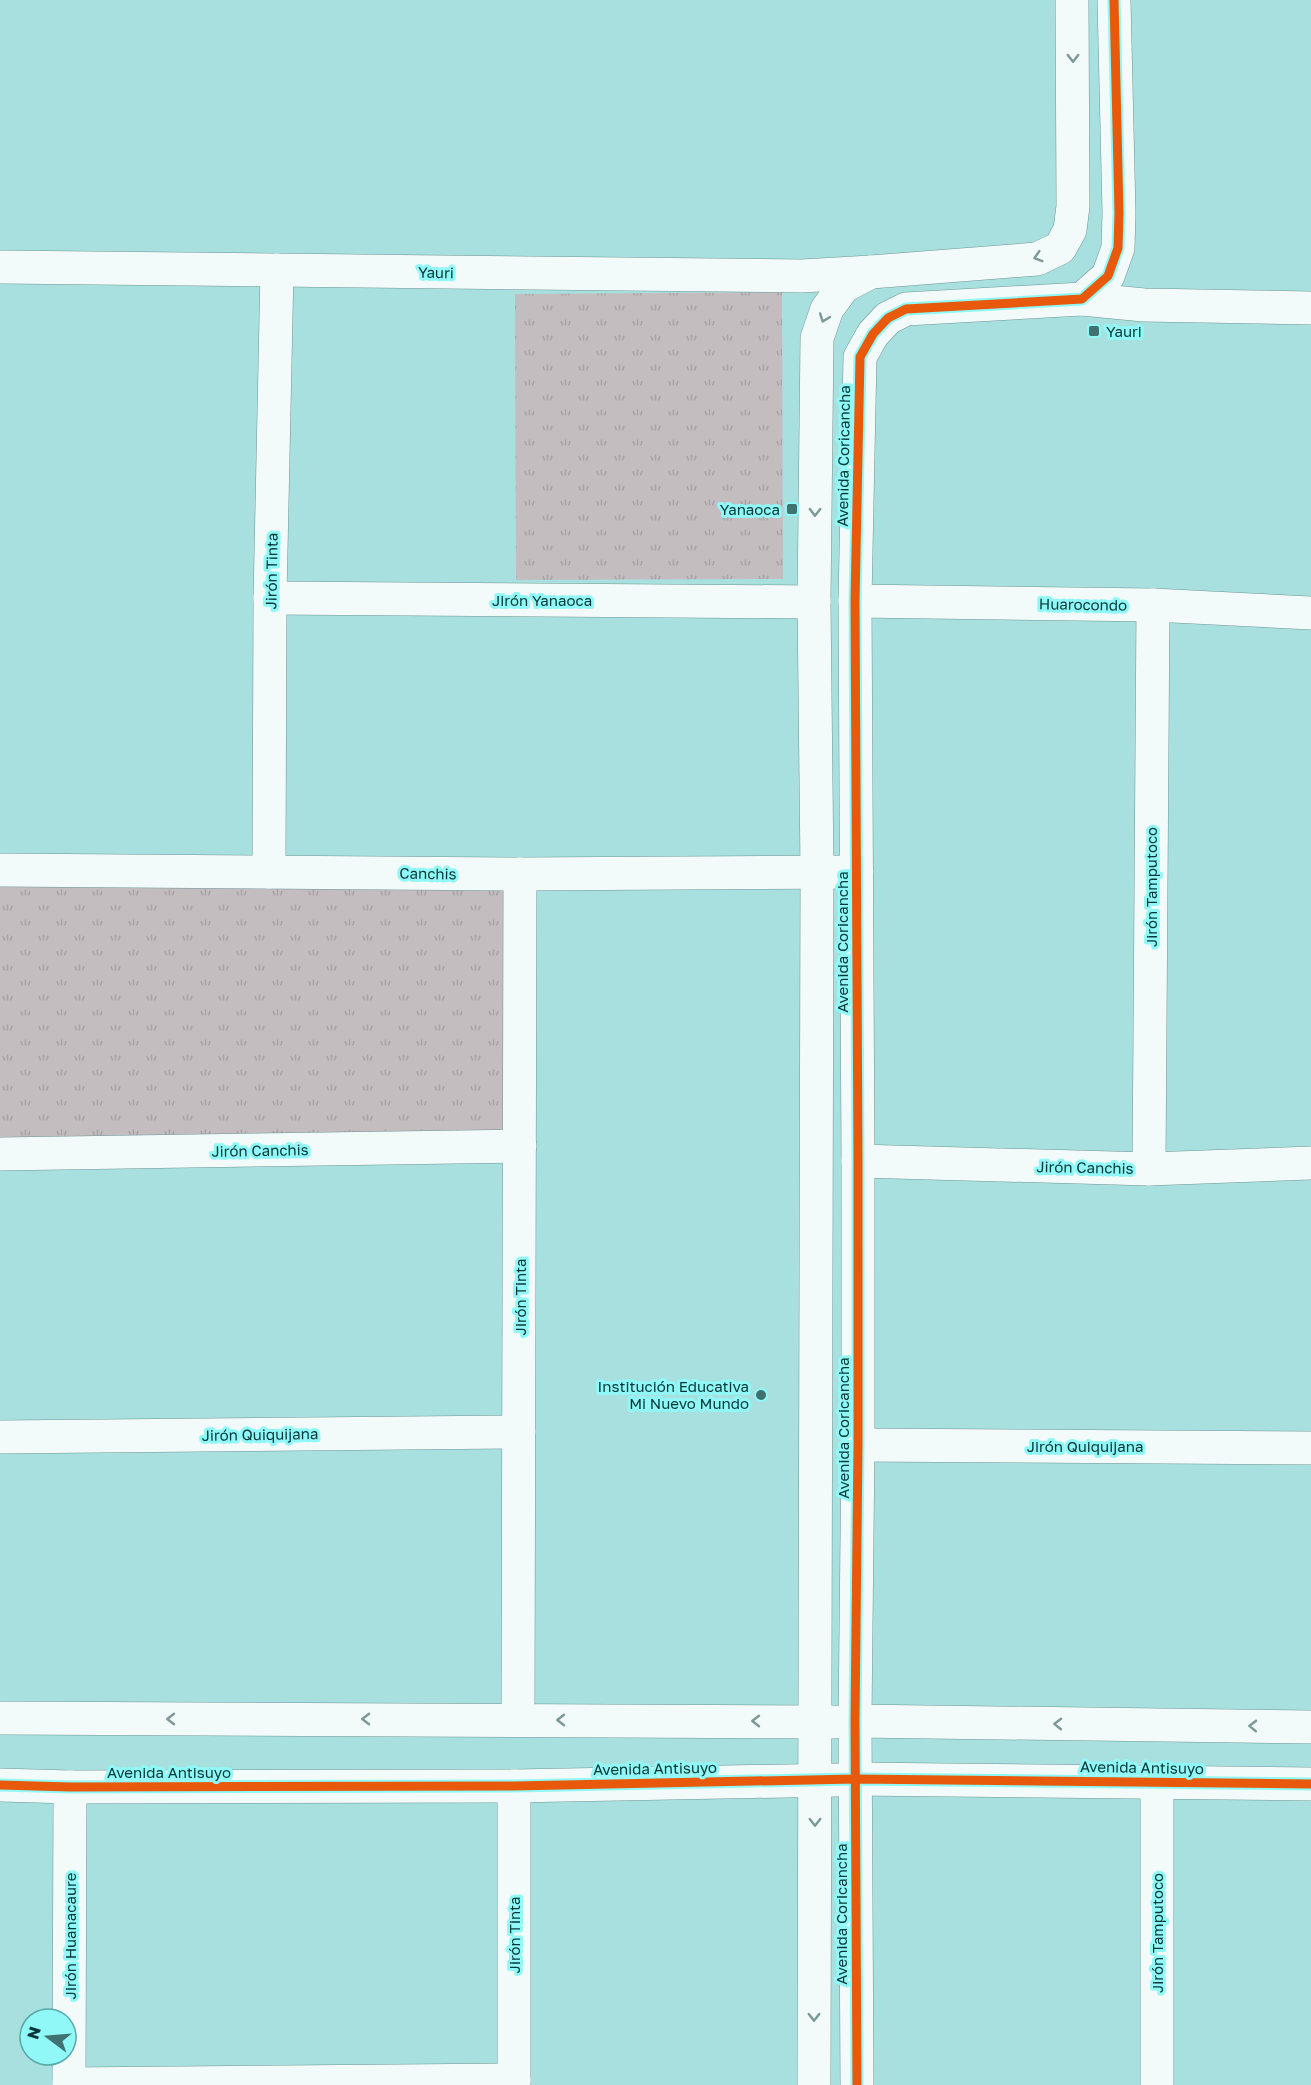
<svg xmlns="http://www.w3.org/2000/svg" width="1311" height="2085" font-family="'Golos Text',sans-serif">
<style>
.park{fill:url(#park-tufts)}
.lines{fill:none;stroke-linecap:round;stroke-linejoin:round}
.minor-casing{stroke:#6d9695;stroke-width:34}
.tertiary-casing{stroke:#6d9695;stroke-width:34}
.minor{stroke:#f2fafa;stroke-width:33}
.tertiary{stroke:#f2fafa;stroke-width:33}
.cycleway-casing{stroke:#90f8f6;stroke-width:13}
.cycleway{stroke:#e8590c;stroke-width:9}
.oneway{stroke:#7c9898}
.poi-dot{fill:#3f7271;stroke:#90f8f6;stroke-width:2}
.labels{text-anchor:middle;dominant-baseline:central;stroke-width:6;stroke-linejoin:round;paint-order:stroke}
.street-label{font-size:15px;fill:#063636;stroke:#90f8f6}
.poi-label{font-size:15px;fill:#063636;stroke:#90f8f6;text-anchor:end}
</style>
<defs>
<pattern id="park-tufts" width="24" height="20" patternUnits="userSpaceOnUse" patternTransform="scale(1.5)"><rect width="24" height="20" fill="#c4bdbf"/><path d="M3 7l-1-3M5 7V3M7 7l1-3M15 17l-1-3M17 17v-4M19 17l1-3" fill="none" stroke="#a7a3a5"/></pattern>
</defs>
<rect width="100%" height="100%" fill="#a8e0df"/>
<g class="park">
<path d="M782 292 783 579 516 580 515 294Z"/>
<path d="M0 879 511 884V1137L0 1146Z"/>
</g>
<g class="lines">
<defs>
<g id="minor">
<path d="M0 267 802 276 871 272"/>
<path d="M1082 299 1144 305 1311 308"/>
<path d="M270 598 814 602"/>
<path d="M855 601 1153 605 1311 613"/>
<path d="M0 870 520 874 857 872"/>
<path d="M269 872 270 598 277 270"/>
<path d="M0 1154 520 1146"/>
<path d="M858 1161 1149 1169 1311 1163"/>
<path d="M1149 1169 1153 605"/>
<path d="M0 1437 519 1432"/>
<path d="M858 1445 1311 1448"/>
<path d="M518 1720 520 874"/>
<path d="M855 1721 1311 1727"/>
<path d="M855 1779 1311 1784"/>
<path d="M69 2084 514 2080"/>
<path d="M69 2085 70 1787"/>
<path d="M514 2085V1786"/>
<path d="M1157 2085V1782"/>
</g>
<g id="tertiary">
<path d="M0 1718 835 1722"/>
<path d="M0 1785 70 1787 514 1786 838 1780"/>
<path d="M814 2085 817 871 814 602 817 338 827 309 844 286 871 272 1037 259 1060 248 1070 230 1073 206 1072 0"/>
<path d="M857 2085 855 1721 858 1445V1161L855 601 860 357 873 334 888 318 906 309 1082 299 1108 276 1118 248 1119 213 1114 0"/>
</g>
</defs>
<use href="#minor" class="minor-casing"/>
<use href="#tertiary" class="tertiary-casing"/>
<use href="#minor" class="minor"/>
<use href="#tertiary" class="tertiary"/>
<defs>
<g id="cycleway">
<path d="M0 1785 70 1787 514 1786 855 1779 1311 1784"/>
<path d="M857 2085 855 1721 858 1445V1161L855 601 860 357 873 334 888 318 906 309 1082 299 1108 276 1118 248 1119 213 1114 0"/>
</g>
</defs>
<use href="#cycleway" class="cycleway-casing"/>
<use href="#cycleway" class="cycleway"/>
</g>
<defs><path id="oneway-chevron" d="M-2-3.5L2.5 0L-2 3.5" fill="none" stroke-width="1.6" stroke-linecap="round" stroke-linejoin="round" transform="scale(1.5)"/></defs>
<g class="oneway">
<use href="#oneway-chevron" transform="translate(1073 58) rotate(90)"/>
<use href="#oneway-chevron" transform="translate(1038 257) rotate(163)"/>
<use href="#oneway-chevron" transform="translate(824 318) rotate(110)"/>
<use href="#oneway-chevron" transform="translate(815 512) rotate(91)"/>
<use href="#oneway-chevron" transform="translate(171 1719) rotate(-180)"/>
<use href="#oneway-chevron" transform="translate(366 1719) rotate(-180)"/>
<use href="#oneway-chevron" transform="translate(561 1720) rotate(-180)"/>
<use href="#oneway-chevron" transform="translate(756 1721) rotate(-180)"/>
<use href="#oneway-chevron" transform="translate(1058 1724) rotate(-179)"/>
<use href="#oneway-chevron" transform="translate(1253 1726) rotate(-179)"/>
<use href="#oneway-chevron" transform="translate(815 1822) rotate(90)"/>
<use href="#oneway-chevron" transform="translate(814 2017) rotate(90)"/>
</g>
<g class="poi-dot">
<rect x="1088" y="325" width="12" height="12" rx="3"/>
<rect x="786" y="503" width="12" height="12" rx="3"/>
<circle cx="761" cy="1395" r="6"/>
</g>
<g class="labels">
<g class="street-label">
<text transform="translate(436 272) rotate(1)">Yauri</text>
<text transform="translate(843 456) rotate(-89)">Avenida Coricancha</text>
<text transform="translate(271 571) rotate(-89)">Jirón Tinta</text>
<text x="542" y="600">Jirón Yanaoca</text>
<text transform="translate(1083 604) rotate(1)">Huarocondo</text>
<text transform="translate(428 873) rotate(1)">Canchis</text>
<text transform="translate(1151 887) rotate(-90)">Jirón Tamputoco</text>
<text transform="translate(842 942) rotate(-90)">Avenida Coricancha</text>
<text transform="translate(260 1150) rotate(-1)">Jirón Canchis</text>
<text transform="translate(1085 1167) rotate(1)">Jirón Canchis</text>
<text transform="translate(520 1297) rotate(-90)">Jirón Tinta</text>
<text transform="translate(843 1428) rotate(-90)">Avenida Coricancha</text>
<text transform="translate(260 1434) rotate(-1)">Jirón Quiquijana</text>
<text x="1085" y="1446">Jirón Quiquijana</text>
<text transform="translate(1142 1767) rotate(1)">Avenida Antisuyo</text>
<text transform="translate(655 1768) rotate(-1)">Avenida Antisuyo</text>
<text x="169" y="1772">Avenida Antisuyo</text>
<text transform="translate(841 1914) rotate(-90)">Avenida Coricancha</text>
<text transform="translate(1157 1933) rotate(-90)">Jirón Tamputoco</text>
<text transform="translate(514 1935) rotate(-90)">Jirón Tinta</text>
<text transform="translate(70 1936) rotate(-90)">Jirón Huanacaure</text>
</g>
<g class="poi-label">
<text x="1106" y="331" text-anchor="start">Yauri</text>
<text x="780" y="509">Yanaoca</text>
<text x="749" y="1386">Institución Educativa<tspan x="749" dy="17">Mi Nuevo Mundo</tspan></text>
</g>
</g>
<g transform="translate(48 2037) rotate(286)"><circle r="28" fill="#90f8f6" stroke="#59aaa9" stroke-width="1.5"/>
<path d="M0-4.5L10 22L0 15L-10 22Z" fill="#3f7271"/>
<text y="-9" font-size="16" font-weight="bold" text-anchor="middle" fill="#063636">N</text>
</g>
</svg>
